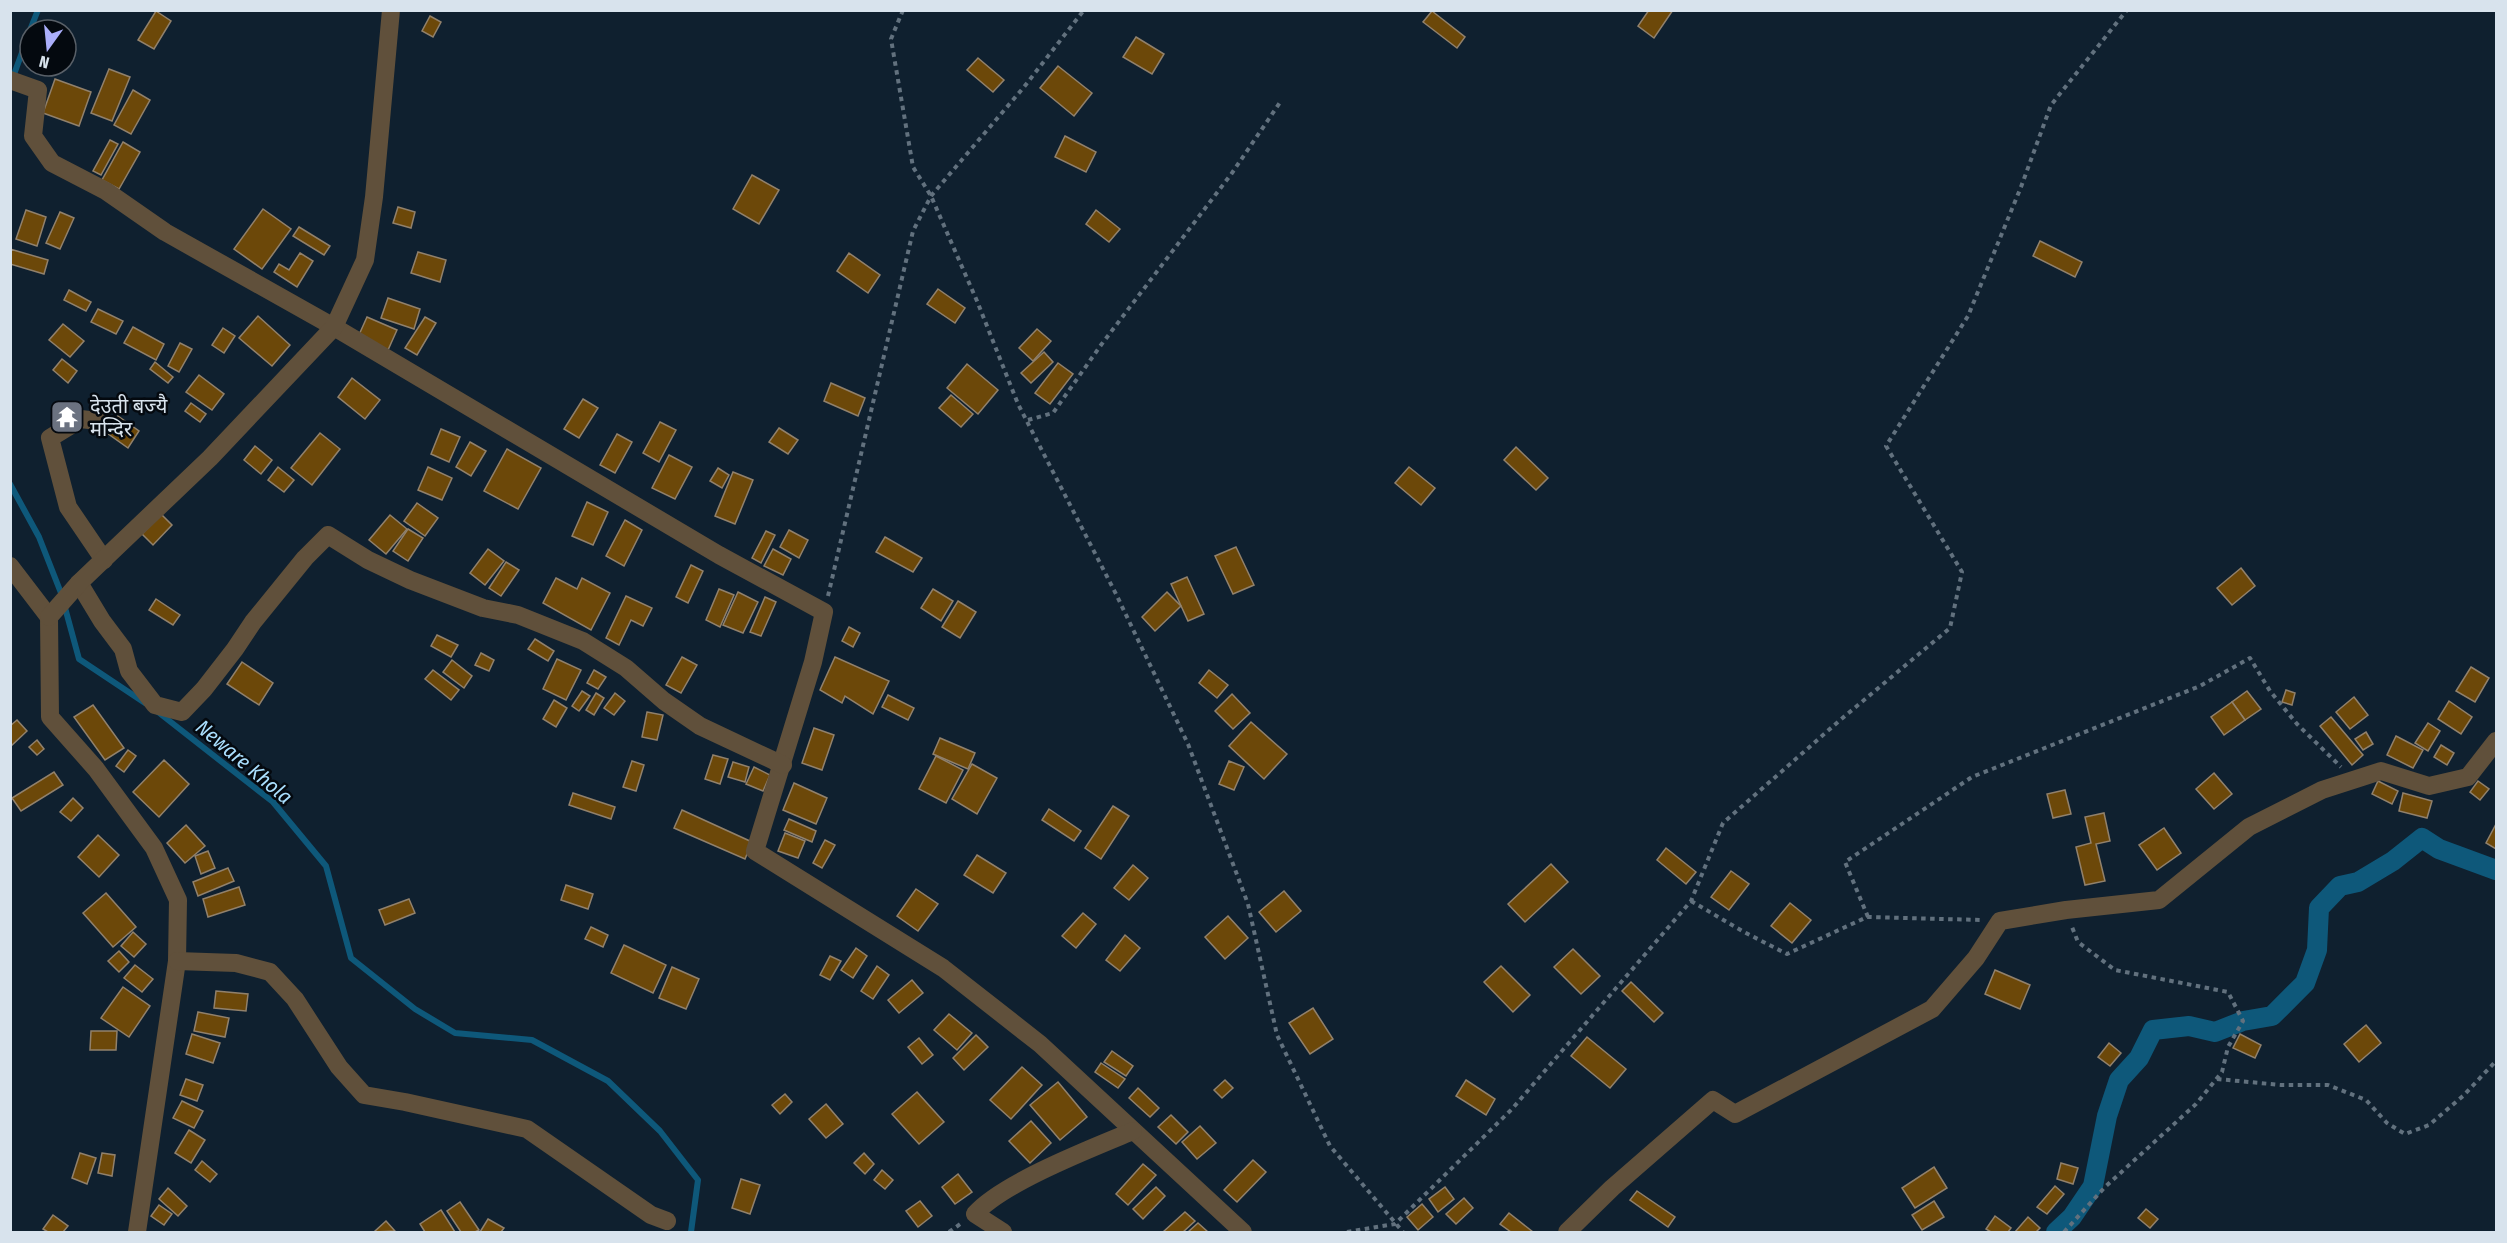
<svg xmlns="http://www.w3.org/2000/svg" width="2507" height="1243" font-family="'Fira Sans Condensed','Noto Sans Devanagari',sans-serif">
<style>
.lines{fill:none;stroke-linecap:round;stroke-linejoin:round}
.stream{stroke:#0e587a;stroke-width:6}
.canal{stroke:#0e587a;stroke-width:20}
.building{fill:#6c4809;stroke:#91816c;stroke-width:1.5}
.path{stroke:#62717e;stroke-width:4;stroke-dasharray:4.5 4.5;stroke-linecap:butt}
.minor{stroke:#60503b;stroke-width:18}
.labels{text-anchor:middle;dominant-baseline:central;stroke-width:5;stroke-linejoin:round;paint-order:stroke}
.poi-label{font-size:20px;fill:#d8e3ed;stroke:#04090f;text-anchor:start}
.water-label{font-size:21px;font-style:italic;fill:#a9defd;stroke:#04090f}
</style>
<rect width="100%" height="100%" fill="#0f202f"/>
<g class="lines">
<g class="stream">
<path d="M30 30 38 10"/>
<path d="M13 77 30 31"/>
<path d="M10 484 39 537 61 593 79 659 145 703"/>
<path d="M158 712 273 802 326 866 351 958 415 1009 455 1033 532 1040 608 1081 660 1131 698 1180 691 1232"/>
</g>
<path class="canal" d="M2056 1232 2072 1217 2093 1186 2107 1116 2119 1080 2139 1058 2153 1030 2189 1026 2215 1032 2243 1021 2272 1016 2305 983 2317 950 2319 908 2340 886 2358 882 2393 861 2422 838 2439 849 2496 870"/>
</g>
<g class="building">
<path d="M1649 10H1673L1654 38 1638 26Z"/>
<path d="M156 11 171 21 154 49 138 40Z"/>
<path d="M1432 11 1465 37 1457 48 1423 22Z"/>
<path d="M430 16 441 22 433 37 422 31Z"/>
<path d="M1136 37 1164 54 1152 74 1123 57Z"/>
<path d="M978 58 1004 80 993 92 967 70Z"/>
<path d="M1058 66 1092 93 1074 116 1040 88Z"/>
<path d="M109 69 130 77 112 121 91 113Z"/>
<path d="M55 79 91 92 79 126 43 113Z"/>
<path d="M133 90 150 100 131 134 114 125Z"/>
<path d="M1065 136 1096 152 1086 172 1055 157Z"/>
<path d="M110 140 118 144 101 175 93 171Z"/>
<path d="M123 142 140 152 119 189 102 180Z"/>
<path d="M752 175 779 190 759 224 733 209Z"/>
<path d="M398 207 415 212 411 228 393 223Z"/>
<path d="M263 209 291 229 262 269 234 249Z"/>
<path d="M26 210 46 217 37 246 16 239Z"/>
<path d="M1096 210 1120 229 1109 242 1086 224Z"/>
<path d="M60 212 74 218 60 249 46 243Z"/>
<path d="M299 227 330 246 324 255 293 236Z"/>
<path d="M2040 241 2082 262 2075 277 2033 256Z"/>
<path d="M10 249 48 260 44 274 10 264Z"/>
<path d="M418 252 446 260 440 282 411 273Z"/>
<path d="M300 253 313 261 297 287 274 272 279 264 289 270Z"/>
<path d="M849 253 880 275 868 293 837 271Z"/>
<path d="M938 289 965 308 955 323 927 304Z"/>
<path d="M69 290 91 302 86 311 64 300Z"/>
<path d="M388 298 420 309 414 329 381 318Z"/>
<path d="M98 309 123 321 116 334 91 322Z"/>
<path d="M258 316 290 345 272 366 239 338Z"/>
<path d="M367 317 397 330 388 350 358 337Z"/>
<path d="M425 317 436 323 417 355 405 348Z"/>
<path d="M63 324 84 341 70 357 49 340Z"/>
<path d="M133 327 164 344 156 360 124 343Z"/>
<path d="M223 328 235 336 224 353 212 345Z"/>
<path d="M1037 329 1051 341 1033 361 1019 348Z"/>
<path d="M180 343 192 349 179 372 168 366Z"/>
<path d="M1044 352 1053 362 1031 383 1021 373Z"/>
<path d="M62 359 77 371 68 383 53 370Z"/>
<path d="M155 362 173 377 168 383 150 369Z"/>
<path d="M1058 363 1073 374 1050 404 1035 393Z"/>
<path d="M967 364 998 390 978 414 947 388Z"/>
<path d="M199 375 224 394 212 410 186 392Z"/>
<path d="M352 378 380 400 365 419 338 397Z"/>
<path d="M831 383 865 398 858 416 824 401Z"/>
<path d="M951 395 973 414 961 427 939 408Z"/>
<path d="M583 399 598 408 579 438 564 429Z"/>
<path d="M191 403 206 414 200 422 185 411Z"/>
<path d="M118 416 139 431 128 448 107 433Z"/>
<path d="M660 422 676 430 659 462 643 453Z"/>
<path d="M779 428 798 440 788 454 769 442Z"/>
<path d="M441 429 460 437 449 462 431 454Z"/>
<path d="M320 433 340 449 312 485 291 468Z"/>
<path d="M617 434 632 442 615 473 600 465Z"/>
<path d="M470 442 486 451 471 476 456 467Z"/>
<path d="M255 446 272 460 261 474 244 460Z"/>
<path d="M1516 447 1548 478 1536 490 1504 460Z"/>
<path d="M507 449 541 468 518 509 484 491Z"/>
<path d="M669 455 692 467 675 499 652 488Z"/>
<path d="M278 467 294 480 284 492 268 480Z"/>
<path d="M428 467 452 478 442 500 418 490Z"/>
<path d="M1409 467 1435 488 1421 505 1395 483Z"/>
<path d="M718 468 729 475 722 488 710 481Z"/>
<path d="M733 472 753 480 735 524 715 516Z"/>
<path d="M587 502 608 512 593 545 572 536Z"/>
<path d="M417 503 438 518 425 536 404 521Z"/>
<path d="M161 514 172 525 153 545 142 534Z"/>
<path d="M390 515 407 529 386 554 369 540Z"/>
<path d="M625 520 642 530 624 566 606 556Z"/>
<path d="M408 529 423 538 408 561 393 551Z"/>
<path d="M789 530 808 540 799 558 780 547Z"/>
<path d="M766 531 775 535 761 563 752 558Z"/>
<path d="M885 537 922 558 913 572 876 552Z"/>
<path d="M1236 547 1254 585 1233 594 1215 556Z"/>
<path d="M488 549 504 561 485 585 470 573Z"/>
<path d="M773 549 791 559 783 575 764 566Z"/>
<path d="M506 562 519 570 501 596 489 588Z"/>
<path d="M691 565 703 571 688 603 676 597Z"/>
<path d="M2241 568 2255 586 2232 605 2217 588Z"/>
<path d="M1187 577 1204 614 1188 621 1171 584Z"/>
<path d="M556 578 577 589 582 578 610 593 591 630 543 603Z"/>
<path d="M719 589 734 595 720 627 706 620Z"/>
<path d="M933 589 953 601 941 621 921 608Z"/>
<path d="M738 592 758 602 743 633 723 625Z"/>
<path d="M1167 592 1181 606 1155 631 1142 617Z"/>
<path d="M626 596 652 608 643 626 631 620 619 645 606 638Z"/>
<path d="M765 597 776 602 761 636 750 632Z"/>
<path d="M156 599 180 615 173 625 149 610Z"/>
<path d="M958 601 976 612 960 638 942 627Z"/>
<path d="M849 627 860 633 853 647 842 641Z"/>
<path d="M437 635 458 645 451 657 431 646Z"/>
<path d="M535 639 554 651 548 661 528 649Z"/>
<path d="M481 653 494 660 489 671 475 665Z"/>
<path d="M682 657 697 665 681 693 666 685Z"/>
<path d="M835 657 889 681 873 714 845 696 842 703 820 690Z"/>
<path d="M557 659 581 670 566 700 543 689Z"/>
<path d="M452 660 472 676 464 688 443 672Z"/>
<path d="M242 662 273 683 259 705 227 684Z"/>
<path d="M2471 667 2489 678 2475 702 2456 691Z"/>
<path d="M433 670 459 690 451 700 425 679Z"/>
<path d="M594 670 606 677 598 689 587 683Z"/>
<path d="M1209 670 1228 685 1217 698 1199 683Z"/>
<path d="M2286 690 2295 693 2292 705 2282 702Z"/>
<path d="M582 691 590 696 579 711 572 706Z"/>
<path d="M2247 691 2261 709 2245 720 2232 702Z"/>
<path d="M596 693 604 698 594 715 586 710Z"/>
<path d="M615 693 625 701 614 715 604 708Z"/>
<path d="M1232 694 1250 713 1233 729 1215 711Z"/>
<path d="M888 695 914 708 908 720 882 707Z"/>
<path d="M2354 697 2368 715 2350 729 2336 712Z"/>
<path d="M554 700 567 708 556 727 543 719Z"/>
<path d="M2449 701 2472 717 2461 734 2438 719Z"/>
<path d="M2232 702 2245 720 2224 735 2211 717Z"/>
<path d="M93 705 124 748 105 760 74 717Z"/>
<path d="M647 712 663 715 657 740 642 737Z"/>
<path d="M2331 717 2363 755 2352 765 2320 726Z"/>
<path d="M17 720 27 731 10 747V726Z"/>
<path d="M1251 722 1287 754 1264 779 1229 746Z"/>
<path d="M2428 723 2440 731 2428 751 2415 743Z"/>
<path d="M814 728 834 735 822 770 802 763Z"/>
<path d="M2366 732 2373 744 2363 750 2355 739Z"/>
<path d="M2396 736 2423 750 2413 768 2387 755Z"/>
<path d="M940 738 975 753 968 769 933 754Z"/>
<path d="M37 740 44 749 37 755 29 747Z"/>
<path d="M2441 745 2454 753 2447 765 2434 757Z"/>
<path d="M128 750 136 756 124 772 116 766Z"/>
<path d="M713 755 728 759 720 784 705 779Z"/>
<path d="M936 756 963 770 946 803 919 789Z"/>
<path d="M164 760 189 784 159 817 133 792Z"/>
<path d="M632 761 644 765 636 791 623 787Z"/>
<path d="M1229 761 1244 767 1234 790 1219 784Z"/>
<path d="M733 762 749 767 745 782 728 777Z"/>
<path d="M972 764 997 778 977 814 952 799Z"/>
<path d="M754 767 770 775 763 791 746 784Z"/>
<path d="M54 772 63 785 21 811 12 798Z"/>
<path d="M2214 773 2232 794 2214 809 2196 789Z"/>
<path d="M2378 781 2398 791 2392 804 2372 794Z"/>
<path d="M2478 781 2489 789 2480 800 2470 792Z"/>
<path d="M794 783 827 798 816 824 783 810Z"/>
<path d="M2065 790 2071 814 2053 818 2047 794Z"/>
<path d="M573 793 615 807 611 819 569 805Z"/>
<path d="M2403 793 2432 801 2427 818 2399 811Z"/>
<path d="M73 798 83 808 71 821 60 812Z"/>
<path d="M1113 806 1129 816 1101 859 1085 848Z"/>
<path d="M1049 809 1081 831 1074 841 1042 820Z"/>
<path d="M682 810 752 842 745 859 674 828Z"/>
<path d="M2104 813 2110 841 2096 844 2105 881 2085 885 2076 847 2091 843 2085 817Z"/>
<path d="M789 819 816 831 812 842 784 830Z"/>
<path d="M2496 824V849L2486 843Z"/>
<path d="M186 825 205 846 185 863 167 843Z"/>
<path d="M2164 828 2181 853 2157 870 2139 845Z"/>
<path d="M785 833 805 841 798 858 778 851Z"/>
<path d="M98 835 119 855 99 877 78 857Z"/>
<path d="M825 840 835 845 822 868 813 863Z"/>
<path d="M1666 848 1696 872 1686 884 1657 860Z"/>
<path d="M208 851 215 868 201 874 195 856Z"/>
<path d="M977 855 1006 873 993 893 964 875Z"/>
<path d="M1551 864 1568 882 1525 922 1508 904Z"/>
<path d="M1133 865 1148 878 1129 900 1114 888Z"/>
<path d="M228 868 234 881 198 896 193 882Z"/>
<path d="M1731 871 1749 884 1729 910 1711 897Z"/>
<path d="M566 885 593 894 588 909 561 900Z"/>
<path d="M239 887 245 905 208 917 203 899Z"/>
<path d="M916 889 938 904 918 931 897 916Z"/>
<path d="M1284 891 1301 911 1276 932 1259 912Z"/>
<path d="M106 893 136 927 113 947 83 913Z"/>
<path d="M409 899 415 913 385 925 379 910Z"/>
<path d="M1790 903 1811 920 1792 943 1771 926Z"/>
<path d="M1083 913 1096 924 1076 948 1062 936Z"/>
<path d="M1228 916 1248 938 1225 959 1205 937Z"/>
<path d="M591 927 608 935 603 947 585 939Z"/>
<path d="M133 932 146 944 134 957 121 946Z"/>
<path d="M1125 935 1140 948 1120 971 1106 960Z"/>
<path d="M624 945 666 965 653 993 611 973Z"/>
<path d="M856 948 867 956 853 978 841 970Z"/>
<path d="M1573 949 1600 976 1581 994 1554 967Z"/>
<path d="M119 951 129 962 119 972 108 961Z"/>
<path d="M830 956 841 961 830 980 820 975Z"/>
<path d="M135 965 153 979 142 992 124 978Z"/>
<path d="M877 966 889 975 873 999 861 991Z"/>
<path d="M1501 966 1530 995 1513 1012 1484 982Z"/>
<path d="M672 967 699 979 686 1009 659 998Z"/>
<path d="M1995 970 2030 985 2020 1009 1985 994Z"/>
<path d="M912 980 923 993 899 1013 888 1000Z"/>
<path d="M1631 982 1663 1013 1654 1022 1622 991Z"/>
<path d="M123 987 150 1006 129 1037 101 1018Z"/>
<path d="M216 991 248 994 246 1011 214 1008Z"/>
<path d="M1313 1008 1333 1039 1310 1054 1289 1023Z"/>
<path d="M198 1012 229 1018 225 1037 194 1031Z"/>
<path d="M949 1014 972 1033 957 1050 934 1030Z"/>
<path d="M2366 1025 2381 1043 2359 1062 2344 1044Z"/>
<path d="M91 1031H117L116 1050H90Z"/>
<path d="M192 1034 220 1043 213 1063 186 1054Z"/>
<path d="M2240 1034 2261 1045 2255 1058 2233 1048Z"/>
<path d="M976 1035 988 1047 964 1070 953 1058Z"/>
<path d="M1587 1037 1626 1069 1610 1088 1571 1056Z"/>
<path d="M919 1038 933 1055 922 1064 908 1047Z"/>
<path d="M2109 1043 2121 1053 2110 1066 2098 1057Z"/>
<path d="M1112 1051 1133 1066 1126 1076 1104 1062Z"/>
<path d="M1101 1063 1125 1079 1118 1088 1095 1072Z"/>
<path d="M1022 1067 1042 1085 1011 1119 990 1100Z"/>
<path d="M186 1079 203 1085 197 1101 180 1095Z"/>
<path d="M1225 1080 1233 1088 1222 1098 1214 1090Z"/>
<path d="M1466 1080 1495 1099 1486 1115 1456 1096Z"/>
<path d="M1058 1082 1087 1117 1060 1140 1030 1105Z"/>
<path d="M1138 1088 1159 1108 1150 1117 1129 1098Z"/>
<path d="M917 1092 944 1122 919 1144 892 1114Z"/>
<path d="M785 1094 792 1102 780 1114 772 1105Z"/>
<path d="M182 1101 203 1111 194 1128 173 1118Z"/>
<path d="M826 1104 843 1124 826 1138 809 1119Z"/>
<path d="M1171 1115 1188 1132 1176 1144 1158 1127Z"/>
<path d="M1031 1121 1051 1143 1030 1163 1009 1141Z"/>
<path d="M1200 1126 1216 1143 1197 1159 1182 1142Z"/>
<path d="M189 1130 205 1140 191 1163 175 1153Z"/>
<path d="M80 1153 96 1158 87 1184 72 1178Z"/>
<path d="M102 1153 115 1155 112 1176 98 1173Z"/>
<path d="M864 1153 874 1164 865 1174 854 1163Z"/>
<path d="M1253 1160 1266 1172 1237 1202 1224 1190Z"/>
<path d="M202 1161 217 1174 210 1182 195 1170Z"/>
<path d="M2061 1163 2078 1168 2073 1184 2057 1179Z"/>
<path d="M1143 1164 1156 1175 1128 1205 1116 1194Z"/>
<path d="M1934 1167 1947 1188 1915 1208 1902 1188Z"/>
<path d="M882 1170 893 1180 885 1189 874 1180Z"/>
<path d="M958 1174 972 1192 955 1204 942 1187Z"/>
<path d="M741 1179 760 1185 750 1214 732 1208Z"/>
<path d="M2055 1186 2064 1194 2047 1214 2037 1207Z"/>
<path d="M1156 1187 1165 1196 1143 1219 1133 1209Z"/>
<path d="M1445 1187 1454 1199 1438 1212 1429 1199Z"/>
<path d="M168 1188 187 1206 178 1216 159 1199Z"/>
<path d="M1637 1191 1675 1217 1668 1227 1630 1200Z"/>
<path d="M1464 1198 1473 1208 1456 1224 1446 1214Z"/>
<path d="M920 1201 932 1216 918 1227 906 1211Z"/>
<path d="M1934 1201 1944 1217 1922 1230 1912 1215Z"/>
<path d="M460 1202 479 1230 475 1232H461L447 1211Z"/>
<path d="M1422 1204 1433 1217 1418 1230 1407 1217Z"/>
<path d="M159 1205 172 1214 164 1225 151 1216Z"/>
<path d="M2146 1209 2158 1219 2150 1228 2138 1218Z"/>
<path d="M441 1210 455 1232H425L420 1224Z"/>
<path d="M1185 1212 1195 1221 1183 1232H1163Z"/>
<path d="M1509 1213 1533 1232H1511L1500 1224Z"/>
<path d="M53 1215 68 1226 63 1232H48L43 1229Z"/>
<path d="M1995 1216 2011 1228 2008 1232H1991L1986 1229Z"/>
<path d="M2028 1217 2040 1228 2036 1232H2015Z"/>
<path d="M488 1219 504 1228 501 1232H480Z"/>
<path d="M386 1221 395 1231 374 1232Z"/>
<path d="M1198 1223 1208 1232H1188Z"/>
</g>
<g class="lines">
<g class="path">
<path d="M903 10 891 39 913 167 931 196 977 301 1018 404 1116 594 1188 744 1248 904 1277 1035 1330 1146 1403 1232"/>
<path d="M1028 420 1053 413 1101 345 1232 173 1281 101"/>
<path d="M828 596 913 231 931 196 1024 87 1084 10"/>
<path d="M1691 901 1744 932 1787 954 1867 917 1981 920"/>
<path d="M1868 917 1845 862 1972 777 2200 686 2250 658 2270 691 2297 724 2341 767"/>
<path d="M2217 1079 2281 1085H2328L2366 1100 2387 1123 2405 1134 2429 1125 2463 1096 2496 1061"/>
<path d="M949 1232 963 1222"/>
<path d="M1347 1232 1395 1224 1512 1109 1691 901 1723 823 1839 721 1950 628 1962 572 1886 446 1968 316 2021 187 2051 105 2127 10"/>
<path d="M2064 1232 2105 1187 2196 1104 2222 1072 2228 1047 2243 1021 2228 992 2115 970 2078 942 2072 927"/>
</g>
<g class="minor">
<path d="M10 80 38 90 33 136 52 163 106 191 165 232 334 327 719 555 824 612 813 662 755 851 943 968 1040 1044 1243 1232"/>
<path d="M104 560 68 507 50 438 81 419 105 422"/>
<path d="M10 566 49 617 50 717 96 769 154 848 178 900 177 961 137 1232"/>
<path d="M79 583 102 621 123 649 129 671 155 705 182 712 204 689 235 649 253 622 305 558 328 535 368 560 410 580 483 608 518 615 583 641 626 668 664 701 700 726 783 765"/>
<path d="M49 617 79 583 210 458 334 327 365 260 374 197 391 10"/>
<path d="M177 961 236 963 270 972 295 999 339 1067 364 1095 405 1102 527 1129 651 1215 667 1221"/>
<path d="M1003 1232 975 1214C1002 1183 1092 1148 1133 1131"/>
<path d="M1567 1232 1612 1188 1713 1100 1735 1114 1932 1009 1976 958 2000 921 2066 910 2159 900 2249 827 2322 790 2381 771 2429 786 2468 777 2496 741"/>
</g>
</g>
<defs>
<symbol id="temple-square" viewBox="-11 -11 22 22"><rect x="-9" y="-9" width="18" height="18" rx="4" fill="#6b7280" stroke="#04090f"/><path d="M0-6L5-2H3V0L6.5 2.5H4V6H1.5V3h-3V6H-4V2.5H-6.5L-3 0V-2H-5Z" fill="#fff"/></symbol>
</defs>
<g fill-rule="evenodd">
<use href="#temple-square" x="48" y="398" width="38" height="38"/>
</g>
<g class="labels">
<g class="poi-label">
<text x="90" y="406">देउती बज्यै<tspan x="90" dy="23">मन्दिर</tspan></text>
</g>
<g class="water-label">
<text transform="translate(244 762) rotate(40)">Neware Khola</text>
</g>
</g>
<rect width="2507" height="1243" fill="none" stroke="#d8e3ed" stroke-width="24"/>
<g transform="translate(48 48) rotate(195)"><circle r="28" fill="#04090f" stroke="#596068" stroke-width="1.5"/>
<path d="M0-4.5L10 22L0 15L-10 22Z" fill="#abaffb"/>
<text y="-9" font-size="16" font-weight="bold" text-anchor="middle" fill="#d8e3ed">N</text>
</g>
</svg>
